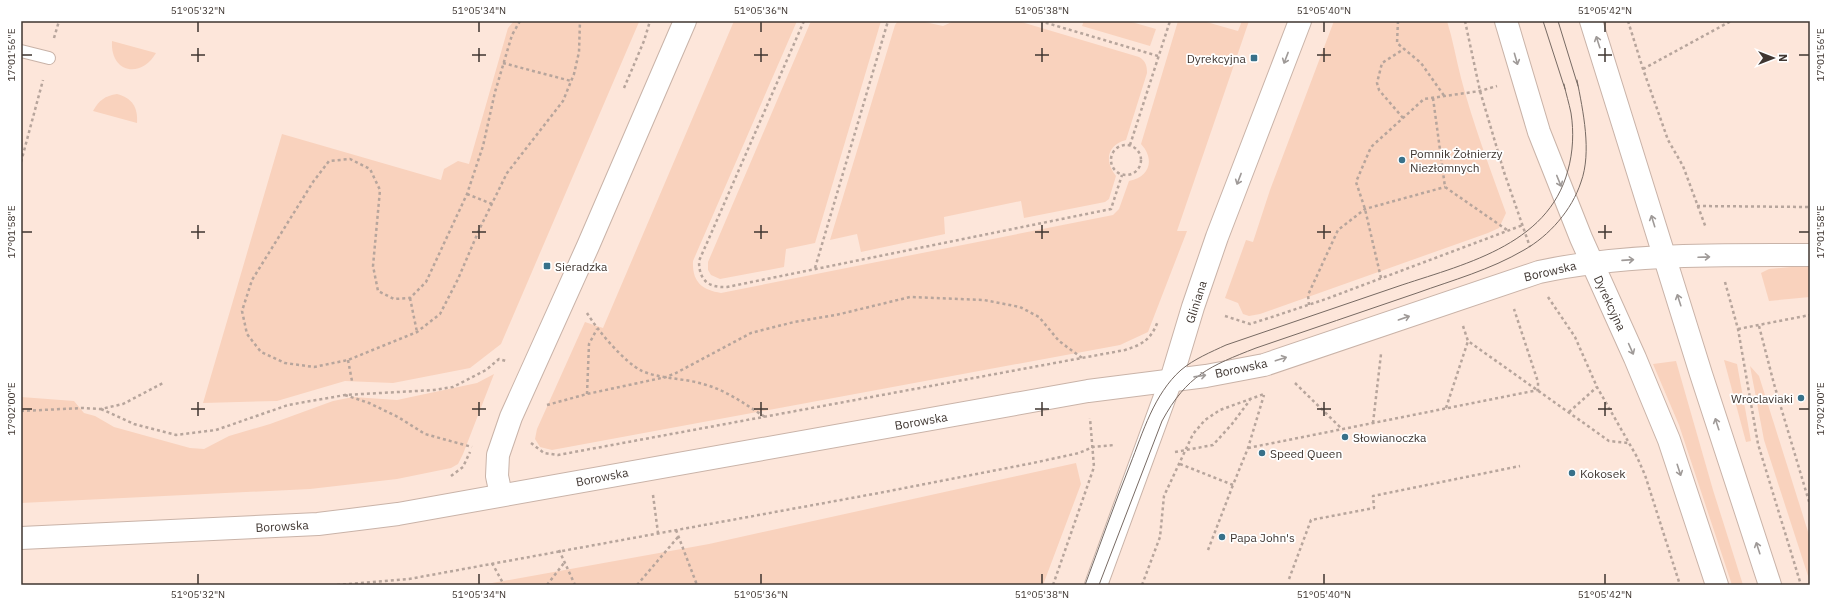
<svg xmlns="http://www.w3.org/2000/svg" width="1831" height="606" font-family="'IBM Plex Sans',sans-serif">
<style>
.green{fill:#f9d2bd}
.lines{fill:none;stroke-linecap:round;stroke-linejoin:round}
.lane-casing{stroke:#c9b3a8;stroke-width:14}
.street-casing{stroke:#c9b3a8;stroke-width:24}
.secondary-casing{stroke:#c9b3a8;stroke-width:24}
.path{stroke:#b7a59c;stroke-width:2.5;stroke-dasharray:3 3;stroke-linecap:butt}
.lane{stroke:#fff;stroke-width:12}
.street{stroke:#fff;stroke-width:22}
.secondary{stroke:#fff;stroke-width:22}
.tram{stroke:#776a63;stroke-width:1}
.oneway{stroke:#9f9a98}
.ticks{fill:none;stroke:#3f3631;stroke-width:1.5}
.poi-dot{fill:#38718a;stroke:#fff;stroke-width:1.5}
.labels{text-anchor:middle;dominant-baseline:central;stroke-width:3.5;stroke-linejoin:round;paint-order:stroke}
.poi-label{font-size:12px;fill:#3f3631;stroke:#fff;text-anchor:start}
.street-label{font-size:12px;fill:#3f3631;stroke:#fff}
.neatline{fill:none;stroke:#3f3631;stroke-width:1.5}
.ticks-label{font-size:10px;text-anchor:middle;fill:#3f3631}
</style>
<rect width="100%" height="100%" fill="#fde6da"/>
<g class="green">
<path d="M514 21 639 22 501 344 470 368 393 383 345 381 277 401 203 403 282 134 441 180 444 169 458 161 469 164 508 28Z"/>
<path d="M734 21H797L693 261C692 282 702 290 721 293L1113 215 1119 209 1129 181C1150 177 1155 159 1141 144L1178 21H1203L1238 31 1242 21H1249L1177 231H1187L1148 332 1120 345 552 450 540 447 535 439 537 429 585 322 603 328Z"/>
<path d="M811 21H881L815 243 786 249 784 267 720 279 711 275 708 270V262Z"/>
<path d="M898 21H920L943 26 954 21H1018L1139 57C1146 61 1147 66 1147 73L1126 140C1107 145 1104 161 1116 176L1109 199 1105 202 1024 218 1021 201 944 217 945 234 861 252 857 234 830 240 895 25Z"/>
<path d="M1084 21H1128L1156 29 1150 46 1082 26Z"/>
<path d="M1334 21H1447C1453 40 1456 59 1461 78 1473 124 1490 168 1506 213L1499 228 1488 233 1260 314 1249 316 1243 314 1238 303 1225 298 1246 240 1253 242 1270 190Z"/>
<path d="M112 41 156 53C141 79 110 73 112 41Z"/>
<path d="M117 94C132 98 138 107 137 123L93 111C99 100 105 96 117 94Z"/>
<path d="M1791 267H1810V297L1769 301 1761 273 1769 269Z"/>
<path d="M1724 360 1737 364 1751 441 1746 442Z"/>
<path d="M1676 361 1713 490 1743 585H1732L1679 425 1653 364Z"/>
<path d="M1750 366 1759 376 1810 538V582L1764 440Z"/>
<path d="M494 374 463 454 458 464 451 468 397 479 310 489 21 503V397L74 401 84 413 95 416 114 427 190 448 204 449 229 436 270 424 333 401 353 397 397 400 477 383Z"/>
<path d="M1076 463 1081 484 1043 585H481L709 544Z"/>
</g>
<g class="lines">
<defs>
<path id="lane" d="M21 51 49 58"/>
<g id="street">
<path d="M501 495 497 476 498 455 511 417 588 246 685 21"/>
<path d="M1096 585 1171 380"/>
</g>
<g id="secondary">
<path d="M1506 21 1539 132 1581 238 1635 358 1669 440 1717 585"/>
<path d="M1591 21 1701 374 1770 585"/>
<path d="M1171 380 1193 307 1217 237 1300 21"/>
<path d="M21 538 318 524 398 514 1088 391 1206 376 1264 365 1539 272C1625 253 1722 255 1810 255"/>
</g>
</defs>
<use href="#lane" class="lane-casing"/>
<use href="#street" class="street-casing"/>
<use href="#secondary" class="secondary-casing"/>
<g class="path">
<path d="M520 21 512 35 495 92 483 146 467 194 426 282 410 298 394 299 378 291 373 266 380 190 370 169 350 159 329 161 313 182 252 280 242 311 247 334 261 352 285 363 314 367 348 360 417 332 440 314 458 279 479 230 507 173 563 101 574 74 579 52 580 21"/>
<path d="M804 21 699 261C699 279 707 288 727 287L1111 209 1122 175"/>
<path d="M1040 21 1158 56"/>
<path d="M1398 21 1397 43 1421 63 1445 97"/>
<path d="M1465 21 1480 91 1504 172 1530 247"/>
<path d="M1628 21 1643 69 1668 140 1683 166 1706 228"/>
<path d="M54 38 59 21"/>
<path d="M503 63 571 81"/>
<path d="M1643 69 1731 21"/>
<path d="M624 88 644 41 650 21"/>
<path d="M1433 98 1445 187 1507 230"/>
<path d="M1403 118 1379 90 1377 83 1382 63 1404 49"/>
<circle cx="1126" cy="160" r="15"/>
<path d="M1130 145 1170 21"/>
<path d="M21 162 43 80"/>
<path d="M467 194 492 204"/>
<path d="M1697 206 1810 207"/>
<path d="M815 268 888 21"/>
<path d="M1381 278 1365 209 1356 182 1371 147 1424 99 1480 91 1497 86"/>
<path d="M1725 282 1738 329 1758 444 1801 585"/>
<path d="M1548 297 1575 337 1597 387 1637 457 1645 475 1680 585"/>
<path d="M410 298 417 332"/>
<path d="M1309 305 1308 295 1338 230 1365 209 1445 187"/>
<path d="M587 313C598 331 624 362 642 371 661 379 683 378 703 384 726 390 745 404 765 417"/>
<path d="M1225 316 1250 324 1275 316 1326 299 1523 225"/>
<path d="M1463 326 1468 341 1609 441 1628 443"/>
<path d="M1759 326 1774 384 1810 505"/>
<path d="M1738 329 1810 315"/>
<path d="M348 360 352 381"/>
<path d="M1295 383 1342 429"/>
<path d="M587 394 589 344 597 329"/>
<path d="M345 395 369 403 398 417 425 434 472 447"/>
<path d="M547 405 587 394 666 377 676 373 751 333 794 322 836 315 910 297 984 300 1020 307 1039 317 1059 341 1082 358"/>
<path d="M1446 408 1468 341"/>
<path d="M101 409 134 424 176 435 216 430 288 405 345 395 434 390 453 387 486 370 499 359 506 361"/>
<path d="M21 411 83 408 101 409 123 404 163 383"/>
<path d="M1569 412 1597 387"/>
<path d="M1373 423 1381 354"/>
<path d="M531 443 544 453 558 455 1125 350C1144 344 1151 339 1158 321"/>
<path d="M1248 448 1538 390V382L1514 309"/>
<path d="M1175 452 1213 445 1232 424 1250 400"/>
<path d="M1180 464 1233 485 1248 448 1264 395"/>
<path d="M451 476 463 467 470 452"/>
<path d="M653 495 658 533"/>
<path d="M676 530 697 585"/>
<path d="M559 550 575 585"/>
<path d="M1208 550 1233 485"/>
<path d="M492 563 504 585"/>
<path d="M1289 579 1311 520 1374 508 1373 496 1520 466"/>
<path d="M337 585 409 579 879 493 1033 463 1079 453 1093 447 1114 445"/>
<path d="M547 585 564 563"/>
<path d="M637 585 678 537"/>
<path d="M1053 585 1094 467 1090 418"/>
<path d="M1142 585 1160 537 1164 496 1193 434 1205 420 1220 410 1264 394"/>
</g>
<use href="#lane" class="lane"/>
<use href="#street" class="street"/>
<use href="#secondary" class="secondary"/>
<g class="tram">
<path d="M1543 21 1565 89"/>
<path d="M1558 21 1578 86"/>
<path d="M1085 585C1100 545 1114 505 1130 465 1143 432 1154 394 1181 370 1194 359 1211 352 1226 345 1283 326 1339 306 1396 287 1460 265 1548 247 1568 170 1573 152 1574 132 1571 113 1569 103 1566 94 1564 84"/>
<path d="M1099 585 1162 421C1187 375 1210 366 1256 348 1310 330 1363 311 1417 293 1453 280 1490 270 1524 250 1549 236 1572 210 1581 182 1592 152 1583 111 1577 80"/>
</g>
</g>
<defs><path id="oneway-shaft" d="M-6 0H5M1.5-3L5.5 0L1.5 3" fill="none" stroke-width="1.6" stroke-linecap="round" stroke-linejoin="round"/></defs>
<g class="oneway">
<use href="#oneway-shaft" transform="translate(1598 42) rotate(-108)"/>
<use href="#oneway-shaft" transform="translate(1286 58) rotate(111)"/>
<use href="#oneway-shaft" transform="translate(1516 59) rotate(74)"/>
<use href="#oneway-shaft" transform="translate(1239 179) rotate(111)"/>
<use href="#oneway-shaft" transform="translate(1559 181) rotate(68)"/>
<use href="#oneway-shaft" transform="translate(1653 221) rotate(-107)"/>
<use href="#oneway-shaft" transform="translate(1704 257) rotate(-2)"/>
<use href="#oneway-shaft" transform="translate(1628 260) rotate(-4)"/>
<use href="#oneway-shaft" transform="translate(1679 300) rotate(-108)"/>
<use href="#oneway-shaft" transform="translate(1404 318) rotate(-19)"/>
<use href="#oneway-shaft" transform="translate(1631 349) rotate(66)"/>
<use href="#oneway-shaft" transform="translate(1281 359) rotate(-18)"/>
<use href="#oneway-shaft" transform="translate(1200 376) rotate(-8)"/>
<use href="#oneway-shaft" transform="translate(1717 424) rotate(-108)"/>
<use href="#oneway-shaft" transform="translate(1679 470) rotate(72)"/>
<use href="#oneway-shaft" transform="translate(1758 548) rotate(-108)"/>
</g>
<path class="ticks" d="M198 22V32M479 22V32M761 22V32M1042 22V32M1324 22V32M1605 22V32M198 48V62M479 48V62M761 48V62M1042 48V62M1324 48V62M1605 48V62M22 55H32M191 55H205M472 55H486M754 55H768M1035 55H1049M1317 55H1331M1598 55H1612M1799 55H1809M198 225V239M479 225V239M761 225V239M1042 225V239M1324 225V239M1605 225V239M22 232H32M191 232H205M472 232H486M754 232H768M1035 232H1049M1317 232H1331M1598 232H1612M1799 232H1809M198 402V416M479 402V416M761 402V416M1042 402V416M1324 402V416M1605 402V416M22 409H32M191 409H205M472 409H486M754 409H768M1035 409H1049M1317 409H1331M1598 409H1612M1799 409H1809M198 574V584M479 574V584M761 574V584M1042 574V584M1324 574V584M1605 574V584"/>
<g class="poi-dot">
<rect x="1250" y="54" width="8" height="8" rx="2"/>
<circle cx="1402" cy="160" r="4"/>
<rect x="543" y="262" width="8" height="8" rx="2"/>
<circle cx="1801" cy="398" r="4"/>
<circle cx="1345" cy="437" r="4"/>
<circle cx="1262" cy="453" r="4"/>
<circle cx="1572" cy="473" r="4"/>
<circle cx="1222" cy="537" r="4"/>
</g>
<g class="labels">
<g class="poi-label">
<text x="1246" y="58" text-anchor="end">Dyrekcyjna</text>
<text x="1410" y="153">Pomnik Żołnierzy<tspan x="1410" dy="14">Niezłomnych</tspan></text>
<text x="555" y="266">Sieradzka</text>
<text x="1793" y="398" text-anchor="end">Wroclaviaki</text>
<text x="1353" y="437">Słowianoczka</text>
<text x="1270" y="453">Speed Queen</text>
<text x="1580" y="473">Kokosek</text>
<text x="1230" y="537">Papa John's</text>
</g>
<g class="street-label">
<text transform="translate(1550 271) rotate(-13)">Borowska</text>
<text transform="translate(1196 302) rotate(-72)">Gliniana</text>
<text transform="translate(1610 303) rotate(65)">Dyrekcyjna</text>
<text transform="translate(1241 368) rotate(-12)">Borowska</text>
<text transform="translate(921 421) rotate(-10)">Borowska</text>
<text transform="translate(602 477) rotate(-11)">Borowska</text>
<text transform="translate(282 526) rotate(-3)">Borowska</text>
</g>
</g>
<rect width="1831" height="606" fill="none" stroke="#ffffff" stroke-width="44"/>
<g transform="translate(1773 58) rotate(90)" stroke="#ffffff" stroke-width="3" paint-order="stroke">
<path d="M0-3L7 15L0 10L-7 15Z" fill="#3f3631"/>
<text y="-6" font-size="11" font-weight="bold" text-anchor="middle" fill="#3f3631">N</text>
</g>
<rect x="22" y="22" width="1787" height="562" class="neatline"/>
<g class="ticks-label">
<text x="198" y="14">51°05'32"N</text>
<text x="479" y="14">51°05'34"N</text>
<text x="761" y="14">51°05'36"N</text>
<text x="1042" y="14">51°05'38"N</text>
<text x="1324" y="14">51°05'40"N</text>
<text x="1605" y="14">51°05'42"N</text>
<text transform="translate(1820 55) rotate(-90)" y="4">17°01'56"E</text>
<text transform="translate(11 55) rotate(-90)" y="4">17°01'56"E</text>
<text transform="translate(1820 232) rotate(-90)" y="4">17°01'58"E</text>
<text transform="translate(11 232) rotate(-90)" y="4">17°01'58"E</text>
<text transform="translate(1820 409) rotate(-90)" y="4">17°02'00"E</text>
<text transform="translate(11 409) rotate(-90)" y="4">17°02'00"E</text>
<text x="198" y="598">51°05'32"N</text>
<text x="479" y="598">51°05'34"N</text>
<text x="761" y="598">51°05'36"N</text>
<text x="1042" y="598">51°05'38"N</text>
<text x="1324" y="598">51°05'40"N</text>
<text x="1605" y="598">51°05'42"N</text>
</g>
</svg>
